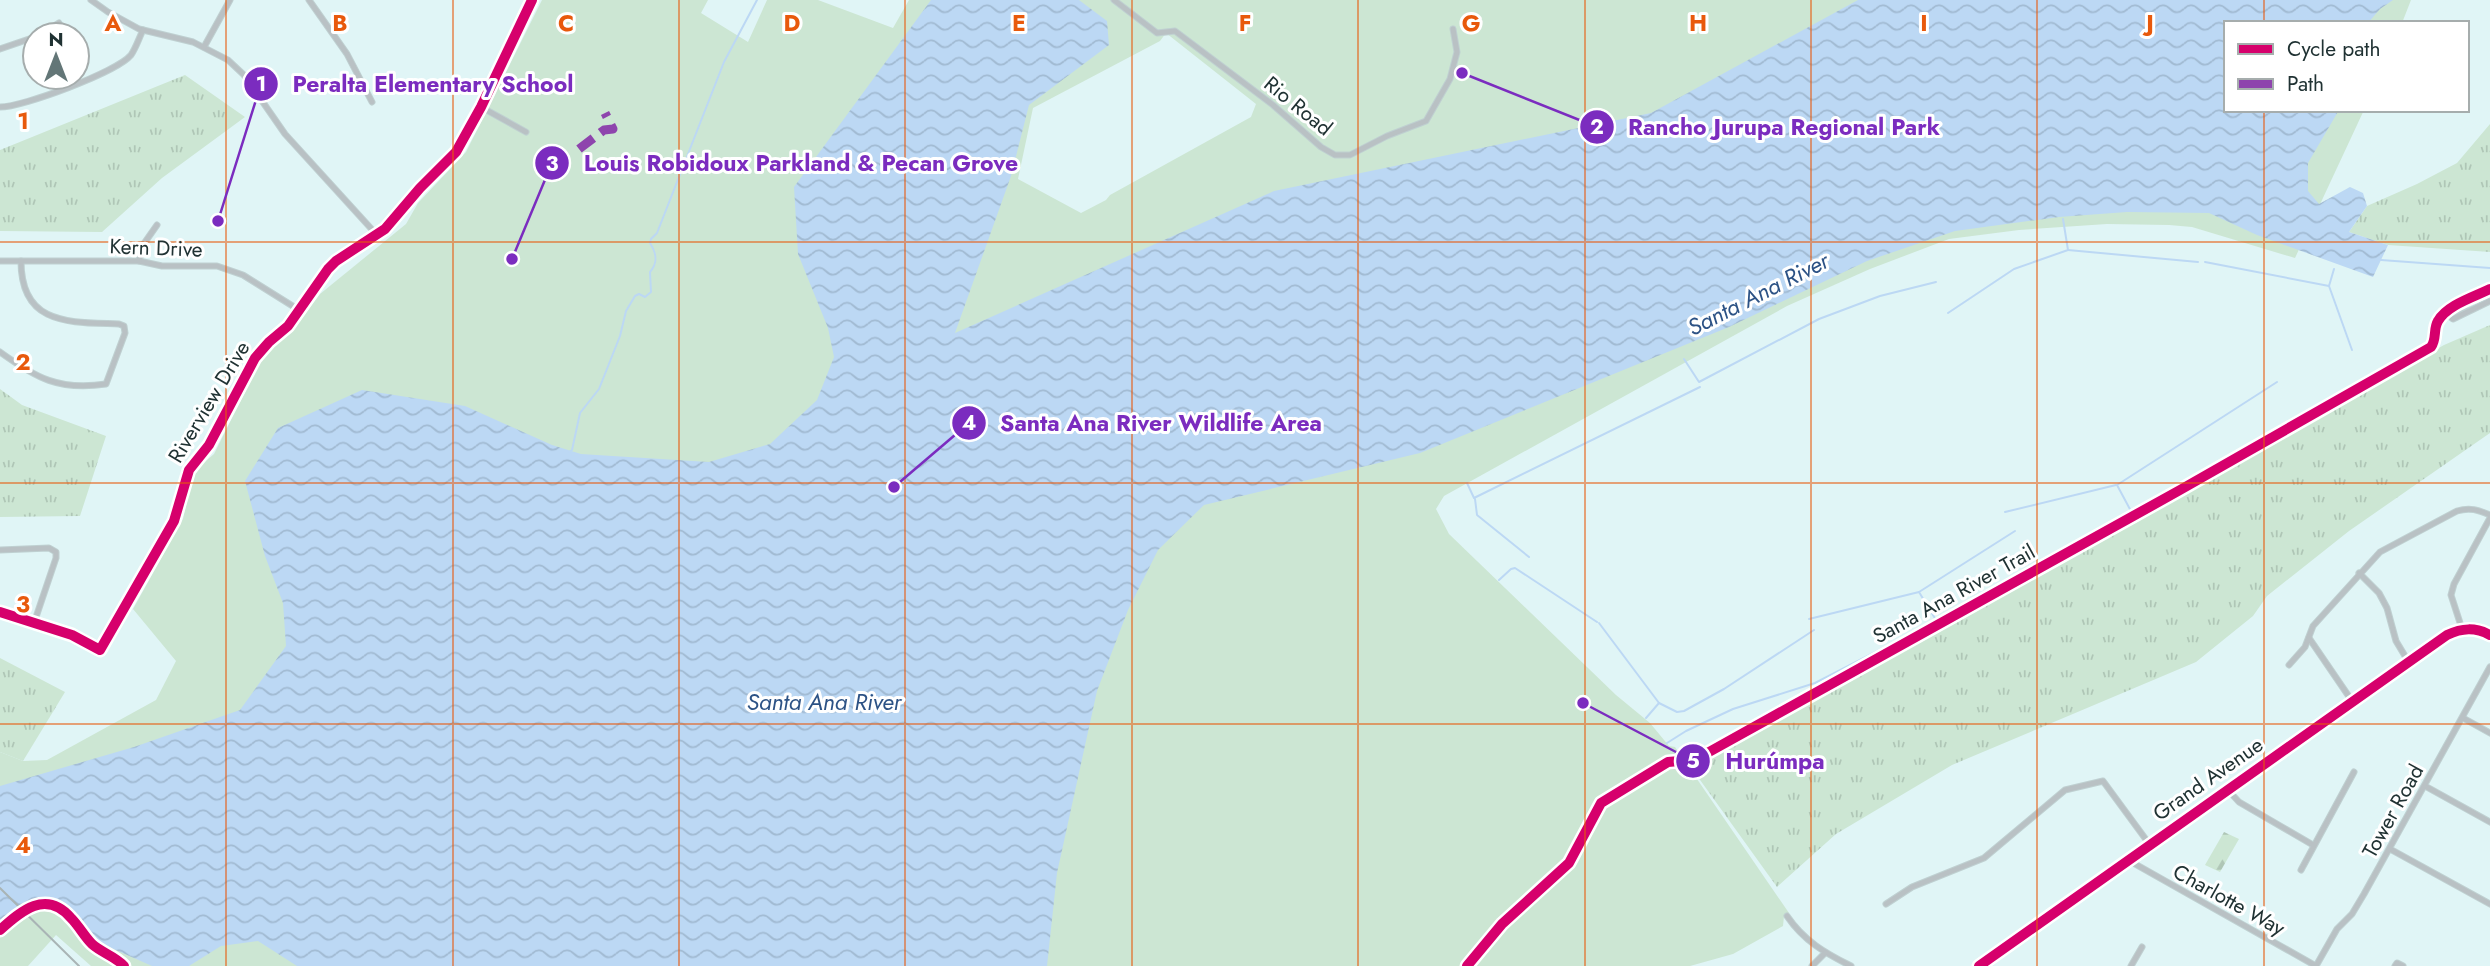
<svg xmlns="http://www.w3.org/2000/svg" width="2490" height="966" font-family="Jost,sans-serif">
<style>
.grass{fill:url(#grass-tufts)}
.forest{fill:url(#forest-firs)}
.park{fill:#cce6d3;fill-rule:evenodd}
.water{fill:url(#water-waves)}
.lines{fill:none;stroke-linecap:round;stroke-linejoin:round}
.stream{stroke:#bcd8f4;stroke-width:2}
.minor-casing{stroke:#bfd0d1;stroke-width:7}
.minor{stroke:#b9c1c4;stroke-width:5}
.rail{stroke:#a9b4b5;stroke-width:2}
.quiet{stroke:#8e44ad;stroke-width:9;stroke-dasharray:18 9;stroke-linecap:butt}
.cycleway-casing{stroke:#fff;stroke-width:15}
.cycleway{stroke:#d6006c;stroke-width:10}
.grid{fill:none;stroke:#e8590c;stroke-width:2;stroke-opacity:0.55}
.labels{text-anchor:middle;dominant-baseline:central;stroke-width:6;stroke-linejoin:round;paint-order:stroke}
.street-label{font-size:21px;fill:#203233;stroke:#fff}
.water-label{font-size:23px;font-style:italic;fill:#2c5285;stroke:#fff}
.grid-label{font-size:23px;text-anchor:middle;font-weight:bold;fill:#e8590c;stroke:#fff;stroke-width:6;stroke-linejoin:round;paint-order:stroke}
.leader{fill:none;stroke:#7b2cbf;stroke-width:2.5}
.callout-dot{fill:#7b2cbf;stroke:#fff;stroke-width:2.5}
.mark-label{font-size:21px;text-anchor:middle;font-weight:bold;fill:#fff}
.callout-label{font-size:23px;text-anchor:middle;font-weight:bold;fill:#7b2cbf;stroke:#fff;stroke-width:6;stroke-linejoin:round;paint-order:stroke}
</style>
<defs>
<pattern id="grass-tufts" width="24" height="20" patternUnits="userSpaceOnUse" patternTransform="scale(1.75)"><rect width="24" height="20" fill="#cce6d3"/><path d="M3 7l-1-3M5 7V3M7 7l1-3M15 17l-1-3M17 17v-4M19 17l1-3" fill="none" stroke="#afc6b6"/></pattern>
<pattern id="forest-firs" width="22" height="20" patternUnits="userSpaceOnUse" patternTransform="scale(1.75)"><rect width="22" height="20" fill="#cce6d3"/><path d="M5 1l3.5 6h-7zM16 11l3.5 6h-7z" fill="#afc6b6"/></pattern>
<pattern id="water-waves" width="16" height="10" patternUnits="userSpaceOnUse" patternTransform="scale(1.75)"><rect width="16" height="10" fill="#bcd8f4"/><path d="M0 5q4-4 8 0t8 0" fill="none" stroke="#a1bad2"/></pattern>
</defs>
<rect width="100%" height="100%" fill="#e0f5f6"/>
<g class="grass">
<path d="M185 75 245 117 162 178 102 232 0 231V150Z"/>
<path d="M2490 124V252L2388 245 2349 232 2367 206 2417 184 2457 163Z"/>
<path d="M2490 325V433L2349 531 2267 596 2253 616 2196 662 1952 765 1836 834 1777 887 1690 766 2444 345Z"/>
<path d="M0 389 22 405 106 436 80 516 0 517Z"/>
<path d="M0 658 65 692 23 761 0 752Z"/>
</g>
<path class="forest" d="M2224 832 2239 839 2220 872 2205 865Z"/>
<path class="park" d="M542 0H708L701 13 748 42 767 0H818L893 28 909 0H2411L2402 23H2226V110H2364L2295 258 2192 227 2169 225 2107 224 2019 230 1949 239 1870 269 1787 306 1444 496 1436 509 1449 534 1616 695 1650 723 1669 746 1675 747 1789 913 1784 916 1783 926 1733 954 1690 966H91L56 935 28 966H0V752L23 761 47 760 156 700 176 661 133 609 183 519 194 471 214 454 265 352 291 333 320 294 406 224 418 203 466 152ZM1166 33 1256 104 1251 117 1110 195 1106 200 1081 213 1018 179 1033 108 1160 41Z"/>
<path class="water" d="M931 0H1079L1107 21 1109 45 1029 105 1011 176 955 333 1274 191 1651 113 1858 0H2393L2380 9 2368 23H2226V110H2339L2308 163V191L2319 204 2350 187 2363 193 2367 206 2349 232 2388 245 2373 277 2257 235 2209 213 2127 212 2059 217 1955 231 1867 261 1729 327 1420 453 1204 505 1158 550 1128 610 1097 691 1057 873 1047 966H297L258 941 221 946 189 966H152L100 943 72 911 52 901H34L0 924V786L134 747 240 710 286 646 283 603 265 556 245 481 278 428 362 390 465 406 552 445 581 454 709 462 770 444 817 400 834 357 828 328 798 254 794 187Z"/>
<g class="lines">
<g class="stream">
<path d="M2068 250 2198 262"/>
<path d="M2381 260 2490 268"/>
<path d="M2205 262 2329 286 2334 269"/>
<path d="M2329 286 2352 350"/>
<path d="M1948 313 2014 269 2068 250 2063 219"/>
<path d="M1684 359 1699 382 1819 319 1880 296 1936 282"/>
<path d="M569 452 572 450 580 413 599 389 620 336 626 311 635 296 639 294 645 297 651 292 650 272C658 263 657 254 650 243L651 239 657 233 724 62 757 0"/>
<path d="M1467 483 1474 498 1700 387"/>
<path d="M1475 499 1477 515 1529 557"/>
<path d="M2005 512 2116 485"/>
<path d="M2132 513 2117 485 2277 382"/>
<path d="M1499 580 1511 569 1515 568 1597 622"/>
<path d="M1809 619 1919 592"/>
<path d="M1936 620 1919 592 2015 531"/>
<path d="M1599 623 1659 703"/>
<path d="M1646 718 1659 703 1677 712 1684 711 1724 689 1814 630"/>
<path d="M1667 743 1686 731 1733 709 1815 683 1936 621 2132 513 2429 343"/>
</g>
<defs>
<g id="minor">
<path d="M91 0 108 12 139 29 193 42 228 60 244 75 285 134 377 235"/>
<path d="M309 0 347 54 372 102"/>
<path d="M1114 0 1157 33 1175 31 1273 105 1321 147 1335 155H1350L1387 136 1426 121 1450 79 1457 52 1453 29"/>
<path d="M40 35 59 23"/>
<path d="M204 47 230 0"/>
<path d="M0 49 35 37"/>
<path d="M0 107C23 107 117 72 131 55 136 48 139 38 143 30"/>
<path d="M481 107 526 132"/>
<path d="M0 261H139L162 266H217L243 275 299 310"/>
<path d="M139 261 143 245 157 225"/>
<path d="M2490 291 2448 315 2453 319 2490 301"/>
<path d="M0 352C36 378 59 391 106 384L125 333 124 326 119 324C70 322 21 326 21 261"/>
<path d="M0 550 49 548 56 552V558L34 623"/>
<path d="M2359 573 2379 593 2387 608 2396 641 2408 661"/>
<path d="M0 612 72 635 100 650 174 521 189 470 209 445 255 358 269 342 288 326 328 269 336 261 385 229 420 188 456 152 481 107 532 0"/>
<path d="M2462 629 2451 595 2454 584 2490 518"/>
<path d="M2309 638 2352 701"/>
<path d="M2289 665 2305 647 2313 626 2380 552 2457 511C2470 507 2478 510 2490 515"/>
<path d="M2463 718 2490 733"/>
<path d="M2425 786 2490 822"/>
<path d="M2228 790 2239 802 2313 845"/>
<path d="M2390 849 2490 904"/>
<path d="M2128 860 2316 966"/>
<path d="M2301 870 2354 772"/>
<path d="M1886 904 1912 887 1984 858 2065 790 2103 781 2150 845"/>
<path d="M1787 916C1804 941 1825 953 1851 966"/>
<path d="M1812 966 1825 953"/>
<path d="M1979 966 2447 635C2462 628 2475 627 2490 635"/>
<path d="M2131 966 2142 947"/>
<path d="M2316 966 2337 929 2352 914 2364 894 2490 667"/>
<path d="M2395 966 2397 963 2403 966"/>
</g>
</defs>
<use href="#minor" class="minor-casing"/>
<use href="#minor" class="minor"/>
<path class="rail" d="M0 888 79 966"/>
<path class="quiet" d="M579 149 604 130 613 129 605 113"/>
<defs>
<g id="cycleway">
<path d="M0 612 72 635 100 650 174 521 189 470 209 445 255 358 269 342 288 326 328 269 336 261 385 229 420 188 456 152 481 107 532 0"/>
<path d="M0 930C21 911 46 889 71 918 79 926 84 936 92 944 102 953 115 956 124 966"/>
<path d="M1467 966 1502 924 1569 863 1601 803 1668 762 1691 760 1709 752 2180 490 2431 347C2437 339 2433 329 2438 321 2447 305 2474 297 2490 289"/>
<path d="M1979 966 2447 635C2462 628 2475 627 2490 635"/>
</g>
</defs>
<use href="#cycleway" class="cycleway-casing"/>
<use href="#cycleway" class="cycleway"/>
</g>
<path class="grid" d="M226 0V966M453 0V966M679 0V966M905 0V966M1132 0V966M1358 0V966M1585 0V966M1811 0V966M2037 0V966M2264 0V23M2264 110V966M0 242H2490M0 483H2490M0 724H2490"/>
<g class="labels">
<g class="street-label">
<text transform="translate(1298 106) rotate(39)">Rio Road</text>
<text transform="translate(156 248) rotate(2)">Kern Drive</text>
<text transform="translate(209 402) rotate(-59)">Riverview Drive</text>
<text transform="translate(1954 594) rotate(-29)">Santa Ana River Trail</text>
<text transform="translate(2208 779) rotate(-35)">Grand Avenue</text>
<text transform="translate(2393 811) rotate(-61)">Tower Road</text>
<text transform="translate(2229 900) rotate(29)">Charlotte Way</text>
</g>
<g class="water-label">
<text transform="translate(1758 294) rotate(-27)">Santa Ana River</text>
<text x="824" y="702">Santa Ana River</text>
</g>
</g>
<g class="grid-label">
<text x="113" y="31">A</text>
<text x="340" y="31">B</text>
<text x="566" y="31">C</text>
<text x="792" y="31">D</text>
<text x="1019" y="31">E</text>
<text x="1245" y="31">F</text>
<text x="1471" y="31">G</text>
<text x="1698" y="31">H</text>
<text x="1924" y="31">I</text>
<text x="2150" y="31">J</text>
<text x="23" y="129">1</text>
<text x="23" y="370">2</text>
<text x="23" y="612">3</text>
<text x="23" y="853">4</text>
</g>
<path class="leader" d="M218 221L261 84M1462 73L1597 127M512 259L552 163M894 487L969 423M1583 703L1693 761"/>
<g class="callout-dot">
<circle cx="218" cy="221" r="7"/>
<circle cx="1462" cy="73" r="7"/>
<circle cx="512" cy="259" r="7"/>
<circle cx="894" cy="487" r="7"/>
<circle cx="1583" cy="703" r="7"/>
<circle cx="261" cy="84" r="18"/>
<circle cx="1597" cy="127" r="18"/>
<circle cx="552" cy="163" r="18"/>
<circle cx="969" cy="423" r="18"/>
<circle cx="1693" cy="761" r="18"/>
</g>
<g class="mark-label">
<text x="261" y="91">1</text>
<text x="1597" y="134">2</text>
<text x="552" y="171">3</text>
<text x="969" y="430">4</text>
<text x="1693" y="768">5</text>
</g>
<g class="callout-label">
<text x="433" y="92">Peralta Elementary School</text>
<text x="1784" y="135">Rancho Jurupa Regional Park</text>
<text x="801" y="171">Louis Robidoux Parkland &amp; Pecan Grove</text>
<text x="1161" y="431">Santa Ana River Wildlife Area</text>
<text x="1775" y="769">Hurúmpa</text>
</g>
<rect x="2224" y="21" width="245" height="91" fill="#ffffff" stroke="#a6adad" stroke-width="2"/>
<rect x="2238" y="44" width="35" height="10" fill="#d6006c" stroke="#a6adad" stroke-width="2"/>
<text x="2287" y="56" font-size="21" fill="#203233">Cycle path</text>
<rect x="2238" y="79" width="35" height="10" fill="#8e44ad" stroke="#a6adad" stroke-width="2"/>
<text x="2287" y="91" font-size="21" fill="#203233">Path</text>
<g transform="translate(56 56)"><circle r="33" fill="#ffffff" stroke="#a6adad" stroke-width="2"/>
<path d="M0-5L12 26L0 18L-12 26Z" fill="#637677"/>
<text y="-10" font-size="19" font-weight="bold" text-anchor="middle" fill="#203233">N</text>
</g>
</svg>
